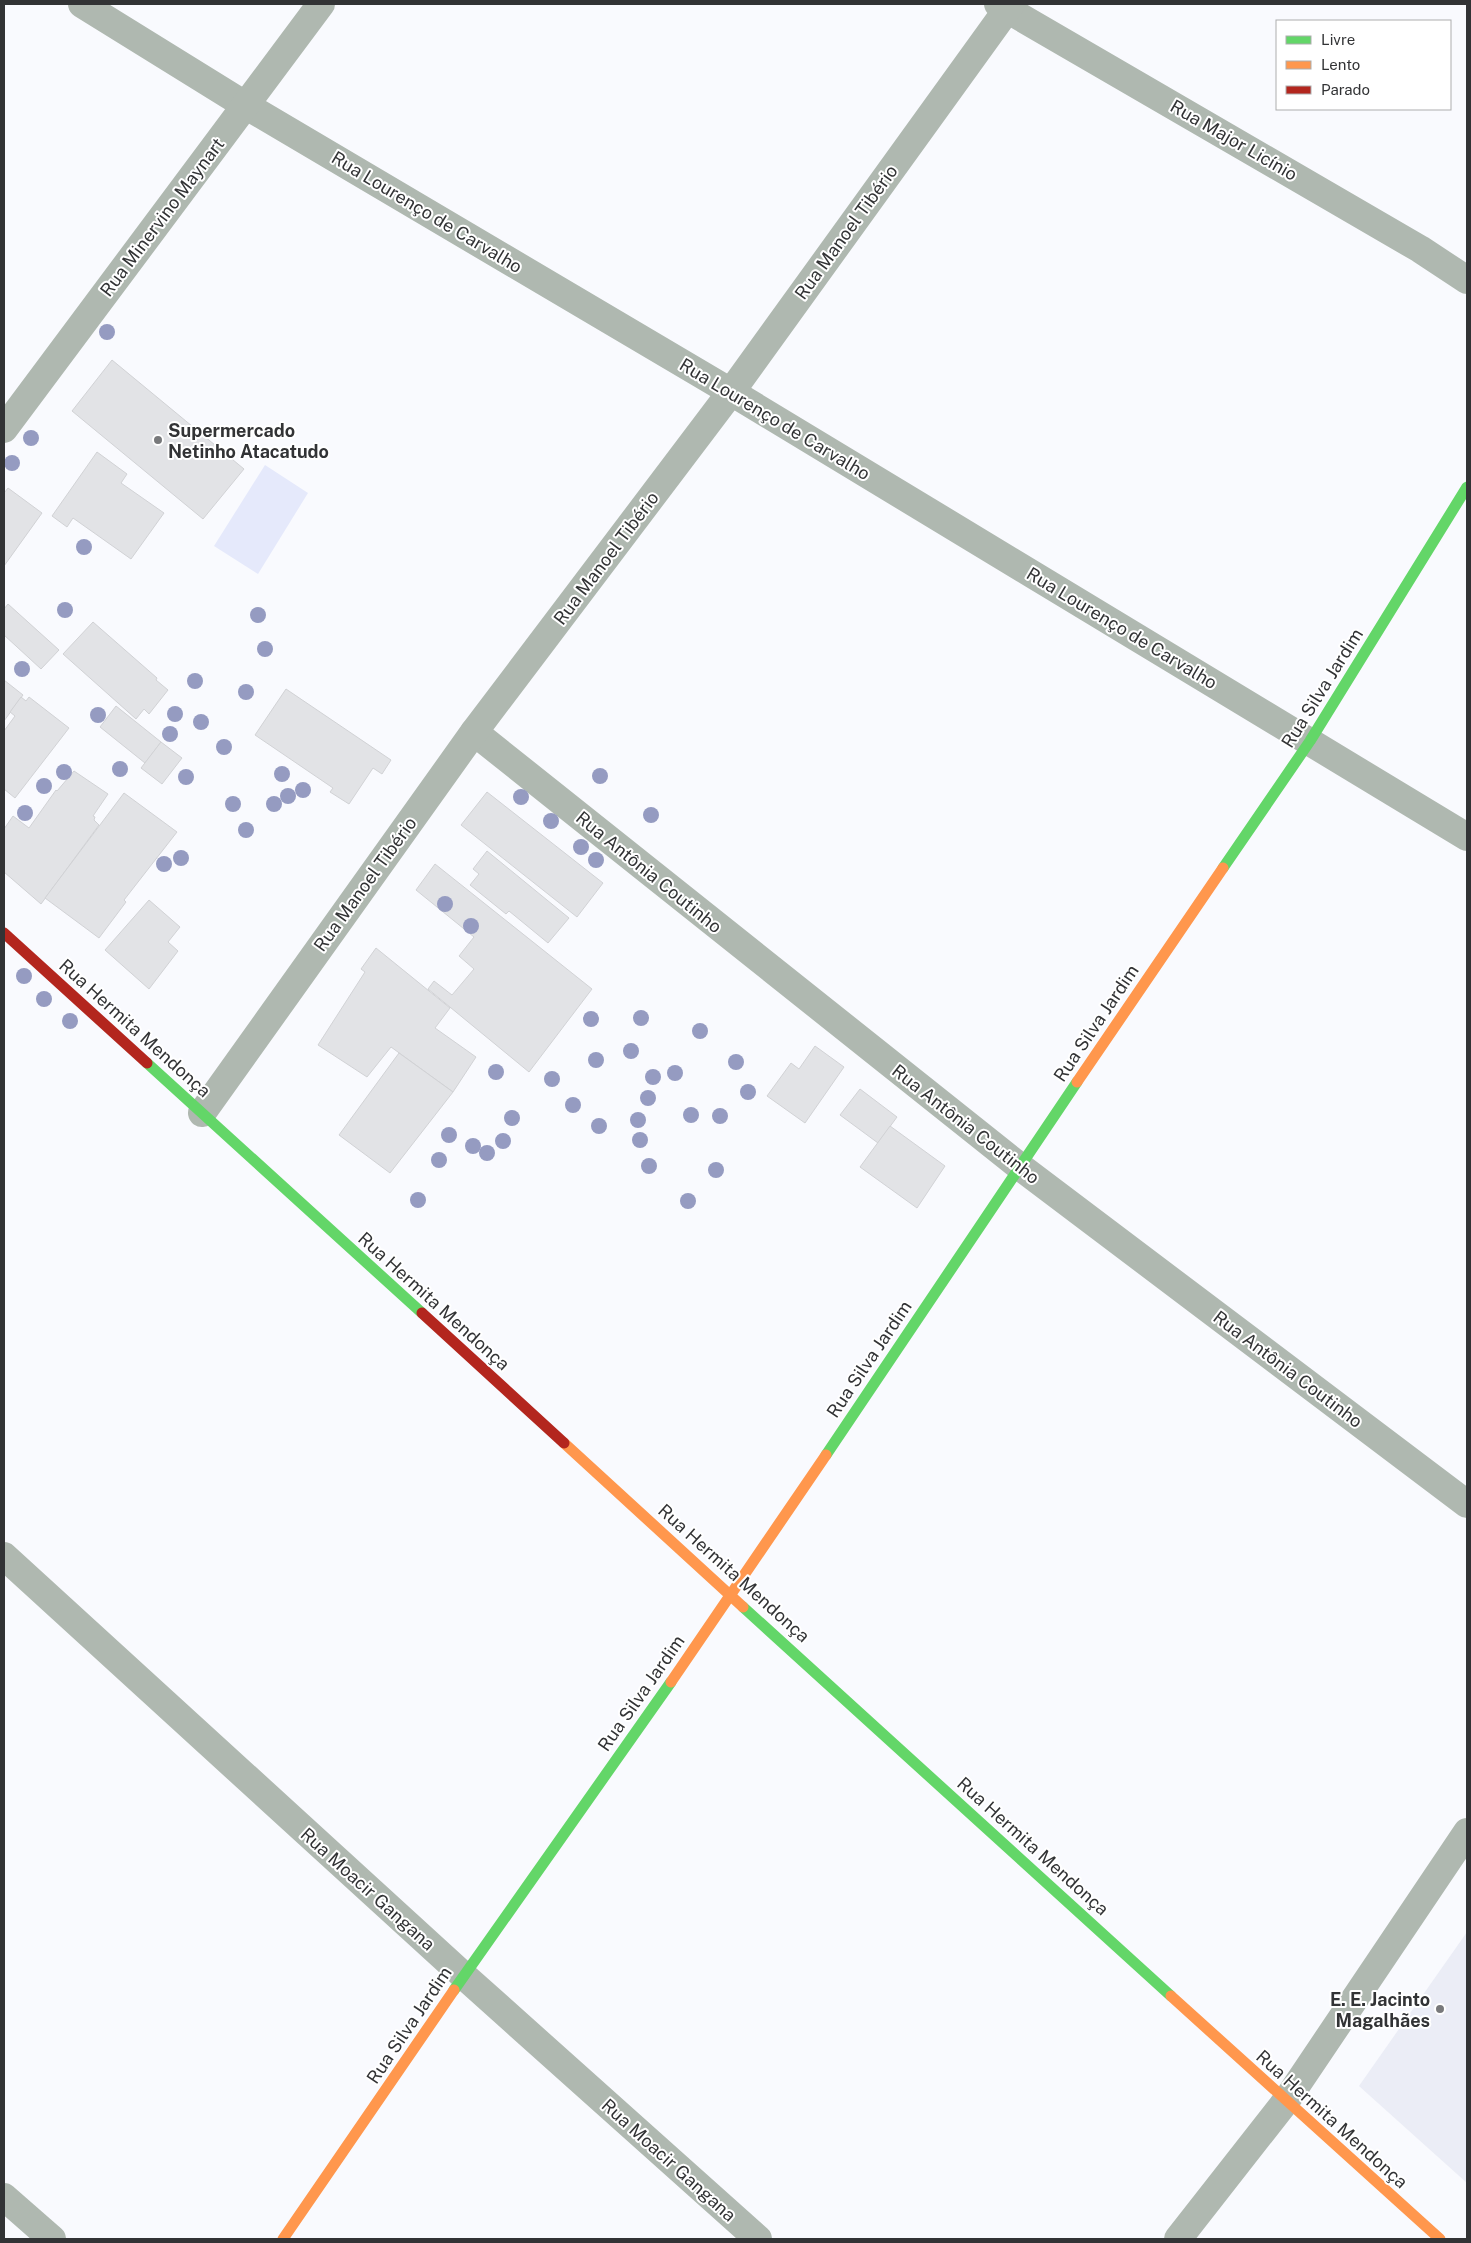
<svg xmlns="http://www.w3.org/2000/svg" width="1471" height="2243" font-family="'Public Sans',sans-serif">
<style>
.built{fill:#ebedf6}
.grass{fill:#e5e9fb}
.building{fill:#e2e3e6;stroke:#d1d2d5}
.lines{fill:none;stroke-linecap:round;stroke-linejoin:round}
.street{stroke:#afb8b0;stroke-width:28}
.fast{stroke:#63d668;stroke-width:11}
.slow{stroke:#ff974d;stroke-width:11}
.jam{stroke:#b3261e;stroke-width:11}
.tree{fill:#959bc1}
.poi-dot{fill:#78797b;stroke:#fff;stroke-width:2}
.labels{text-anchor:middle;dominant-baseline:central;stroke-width:4;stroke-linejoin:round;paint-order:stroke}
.street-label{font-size:18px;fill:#323335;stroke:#fff}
.poi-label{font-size:18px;font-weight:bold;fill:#323335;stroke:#fff;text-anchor:start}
</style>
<rect width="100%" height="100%" fill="#f9fafe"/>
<path class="built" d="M1467 1932V2183L1359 2086Z"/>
<path class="grass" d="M265 465 308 493 258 574 214 546Z"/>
<g class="building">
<path d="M112 360 244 469 203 519 72 411Z"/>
<path d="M97 452 127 474 121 483 164 513 131 559 73 518 67 527 52 516Z"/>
<path d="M8 488 42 513 4 566V493Z"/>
<path d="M8 604 59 650 41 669 4 635V609Z"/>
<path d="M93 622 157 678 156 680 168 690 149 714 144 709 136 719 63 654Z"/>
<path d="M4 680 23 695 4 721Z"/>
<path d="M286 689 391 760 382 774 373 768 349 804 330 792 333 788 255 735Z"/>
<path d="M21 697 26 701 29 697 69 728 15 798 4 789V731L15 716 10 712Z"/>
<path d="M116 706 161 742 145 763 100 727Z"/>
<path d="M161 742 182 758 162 784 141 768Z"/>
<path d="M74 771 108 794 93 816 95 817 94 820 99 825 41 904 4 872V829L13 816 29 828 56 790 57 791Z"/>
<path d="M487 792 603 883 577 917 461 825Z"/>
<path d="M124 793 177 832 124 900 126 902 99 938 45 898Z"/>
<path d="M487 851 569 918 548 943 509 911 506 914 470 885 479 874 473 869Z"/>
<path d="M435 864 592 989 529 1072 428 989 434 981 452 995 474 969 459 956 474 937 416 890Z"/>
<path d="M149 900 180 927 168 942 178 951 149 989 105 950Z"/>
<path d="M376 948 450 1008 435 1028 476 1057 453 1092 391 1047 367 1077 318 1045 365 972 361 969Z"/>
<path d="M815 1046 844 1067 805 1123 767 1096 791 1063 799 1069Z"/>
<path d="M399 1053 453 1092 390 1173 339 1135Z"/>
<path d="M860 1089 897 1117 878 1143 840 1115Z"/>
<path d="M890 1126 945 1166 917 1208 860 1167Z"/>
</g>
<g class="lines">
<g class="street">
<path d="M82 4 245 105 731 392 1467 837"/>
<path d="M998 4 1420 249 1467 280"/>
<path d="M4 429 321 4"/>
<path d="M474 732 1019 1166 1467 1504"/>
<path d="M202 1113 474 732 731 392 1011 4"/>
<path d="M4 1556 464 1976 758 2239"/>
<path d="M4 2197 52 2239"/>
<path d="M1178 2239 1286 2101 1467 1832"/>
</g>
<g class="fast">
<path d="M1223 868 1310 741 1467 487"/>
<path d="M147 1063 422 1313"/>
<path d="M826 1455 1077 1082"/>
<path d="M743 1607 1171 1996"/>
<path d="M454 1990 671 1682"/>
</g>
<g class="slow">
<path d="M1077 1082 1223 868"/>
<path d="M564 1443 743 1607"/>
<path d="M671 1682 826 1455"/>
<path d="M1171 1996 1440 2239"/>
<path d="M283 2239 454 1990"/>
</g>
<g class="jam">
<path d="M4 933 147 1063"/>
<path d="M422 1313 564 1443"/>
</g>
</g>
<g class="tree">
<circle cx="107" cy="332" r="8"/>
<circle cx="31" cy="438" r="8"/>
<circle cx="12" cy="463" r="8"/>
<circle cx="84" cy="547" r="8"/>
<circle cx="65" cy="610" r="8"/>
<circle cx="258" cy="615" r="8"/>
<circle cx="265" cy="649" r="8"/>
<circle cx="22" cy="669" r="8"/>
<circle cx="195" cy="681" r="8"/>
<circle cx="246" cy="692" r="8"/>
<circle cx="175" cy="714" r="8"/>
<circle cx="98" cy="715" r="8"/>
<circle cx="201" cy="722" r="8"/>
<circle cx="170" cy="734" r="8"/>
<circle cx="224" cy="747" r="8"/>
<circle cx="120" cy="769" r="8"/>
<circle cx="64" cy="772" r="8"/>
<circle cx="282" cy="774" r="8"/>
<circle cx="600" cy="776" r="8"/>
<circle cx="186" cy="777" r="8"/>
<circle cx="44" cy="786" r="8"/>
<circle cx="303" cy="790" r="8"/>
<circle cx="288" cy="796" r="8"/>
<circle cx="521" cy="797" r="8"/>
<circle cx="233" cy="804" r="8"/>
<circle cx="274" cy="804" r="8"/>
<circle cx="25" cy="813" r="8"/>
<circle cx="651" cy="815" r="8"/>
<circle cx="551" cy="821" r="8"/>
<circle cx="246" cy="830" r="8"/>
<circle cx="581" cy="847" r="8"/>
<circle cx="181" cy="858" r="8"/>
<circle cx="596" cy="860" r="8"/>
<circle cx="164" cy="864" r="8"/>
<circle cx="445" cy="904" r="8"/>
<circle cx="471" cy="926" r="8"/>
<circle cx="24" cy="976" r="8"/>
<circle cx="44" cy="999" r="8"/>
<circle cx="641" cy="1018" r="8"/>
<circle cx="591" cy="1019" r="8"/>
<circle cx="70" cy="1021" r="8"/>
<circle cx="700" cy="1031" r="8"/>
<circle cx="631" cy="1051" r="8"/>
<circle cx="596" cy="1060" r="8"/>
<circle cx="736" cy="1062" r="8"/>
<circle cx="496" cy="1072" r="8"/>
<circle cx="675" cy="1073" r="8"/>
<circle cx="653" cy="1077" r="8"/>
<circle cx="552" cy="1079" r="8"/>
<circle cx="748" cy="1092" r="8"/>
<circle cx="648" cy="1098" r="8"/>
<circle cx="573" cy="1105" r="8"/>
<circle cx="691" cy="1115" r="8"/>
<circle cx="720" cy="1116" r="8"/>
<circle cx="512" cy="1118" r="8"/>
<circle cx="638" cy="1120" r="8"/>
<circle cx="599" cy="1126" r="8"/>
<circle cx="449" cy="1135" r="8"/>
<circle cx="640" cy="1140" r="8"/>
<circle cx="503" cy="1141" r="8"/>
<circle cx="473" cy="1146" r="8"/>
<circle cx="487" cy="1153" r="8"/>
<circle cx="439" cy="1160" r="8"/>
<circle cx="649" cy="1166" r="8"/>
<circle cx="716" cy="1170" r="8"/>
<circle cx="418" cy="1200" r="8"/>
<circle cx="688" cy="1201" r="8"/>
</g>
<g class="poi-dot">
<circle cx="158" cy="440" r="5"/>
<circle cx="1440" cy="2009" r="5"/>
</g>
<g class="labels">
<g class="street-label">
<text transform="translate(1234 140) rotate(30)">Rua Major Licínio</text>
<text transform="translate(427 212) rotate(31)">Rua Lourenço de Carvalho</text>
<text transform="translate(162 217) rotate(-53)">Rua Minervino Maynart</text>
<text transform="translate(846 232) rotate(-54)">Rua Manoel Tibério</text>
<text transform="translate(775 419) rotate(31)">Rua Lourenço de Carvalho</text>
<text transform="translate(606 558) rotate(-53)">Rua Manoel Tibério</text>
<text transform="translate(1122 628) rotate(31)">Rua Lourenço de Carvalho</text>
<text transform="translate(1322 688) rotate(-58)">Rua Silva Jardim</text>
<text transform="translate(649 872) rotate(39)">Rua Antônia Coutinho</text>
<text transform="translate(365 884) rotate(-54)">Rua Manoel Tibério</text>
<text transform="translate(1096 1023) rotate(-56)">Rua Silva Jardim</text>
<text transform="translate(135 1028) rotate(42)">Rua Hermita Mendonça</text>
<text transform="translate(966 1124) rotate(38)">Rua Antônia Coutinho</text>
<text transform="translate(434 1301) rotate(42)">Rua Hermita Mendonça</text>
<text transform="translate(869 1359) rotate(-56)">Rua Silva Jardim</text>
<text transform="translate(1288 1369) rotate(37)">Rua Antônia Coutinho</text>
<text transform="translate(734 1573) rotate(42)">Rua Hermita Mendonça</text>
<text transform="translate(641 1693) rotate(-55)">Rua Silva Jardim</text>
<text transform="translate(1033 1846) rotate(42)">Rua Hermita Mendonça</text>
<text transform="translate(368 1889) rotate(42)">Rua Moacir Gangana</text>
<text transform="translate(409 2025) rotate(-56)">Rua Silva Jardim</text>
<text transform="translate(1332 2119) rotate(42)">Rua Hermita Mendonça</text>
<text transform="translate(669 2160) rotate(42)">Rua Moacir Gangana</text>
</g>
<g class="poi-label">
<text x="168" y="430">Supermercado<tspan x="168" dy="21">Netinho Atacatudo</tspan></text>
<text x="1430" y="1999" text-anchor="end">E. E. Jacinto<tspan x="1430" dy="21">Magalhães</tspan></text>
</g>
</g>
<rect width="1471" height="2243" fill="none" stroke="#323335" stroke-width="10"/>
<rect x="1276" y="20" width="175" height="90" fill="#ffffff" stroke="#adadae"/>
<rect x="1286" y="36" width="25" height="8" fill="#63d668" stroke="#adadae"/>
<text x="1321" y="45" font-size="15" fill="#323335">Livre</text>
<rect x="1286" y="61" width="25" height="8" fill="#ff974d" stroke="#adadae"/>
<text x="1321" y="70" font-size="15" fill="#323335">Lento</text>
<rect x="1286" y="86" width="25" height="8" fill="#b3261e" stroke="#adadae"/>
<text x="1321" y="95" font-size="15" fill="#323335">Parado</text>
</svg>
